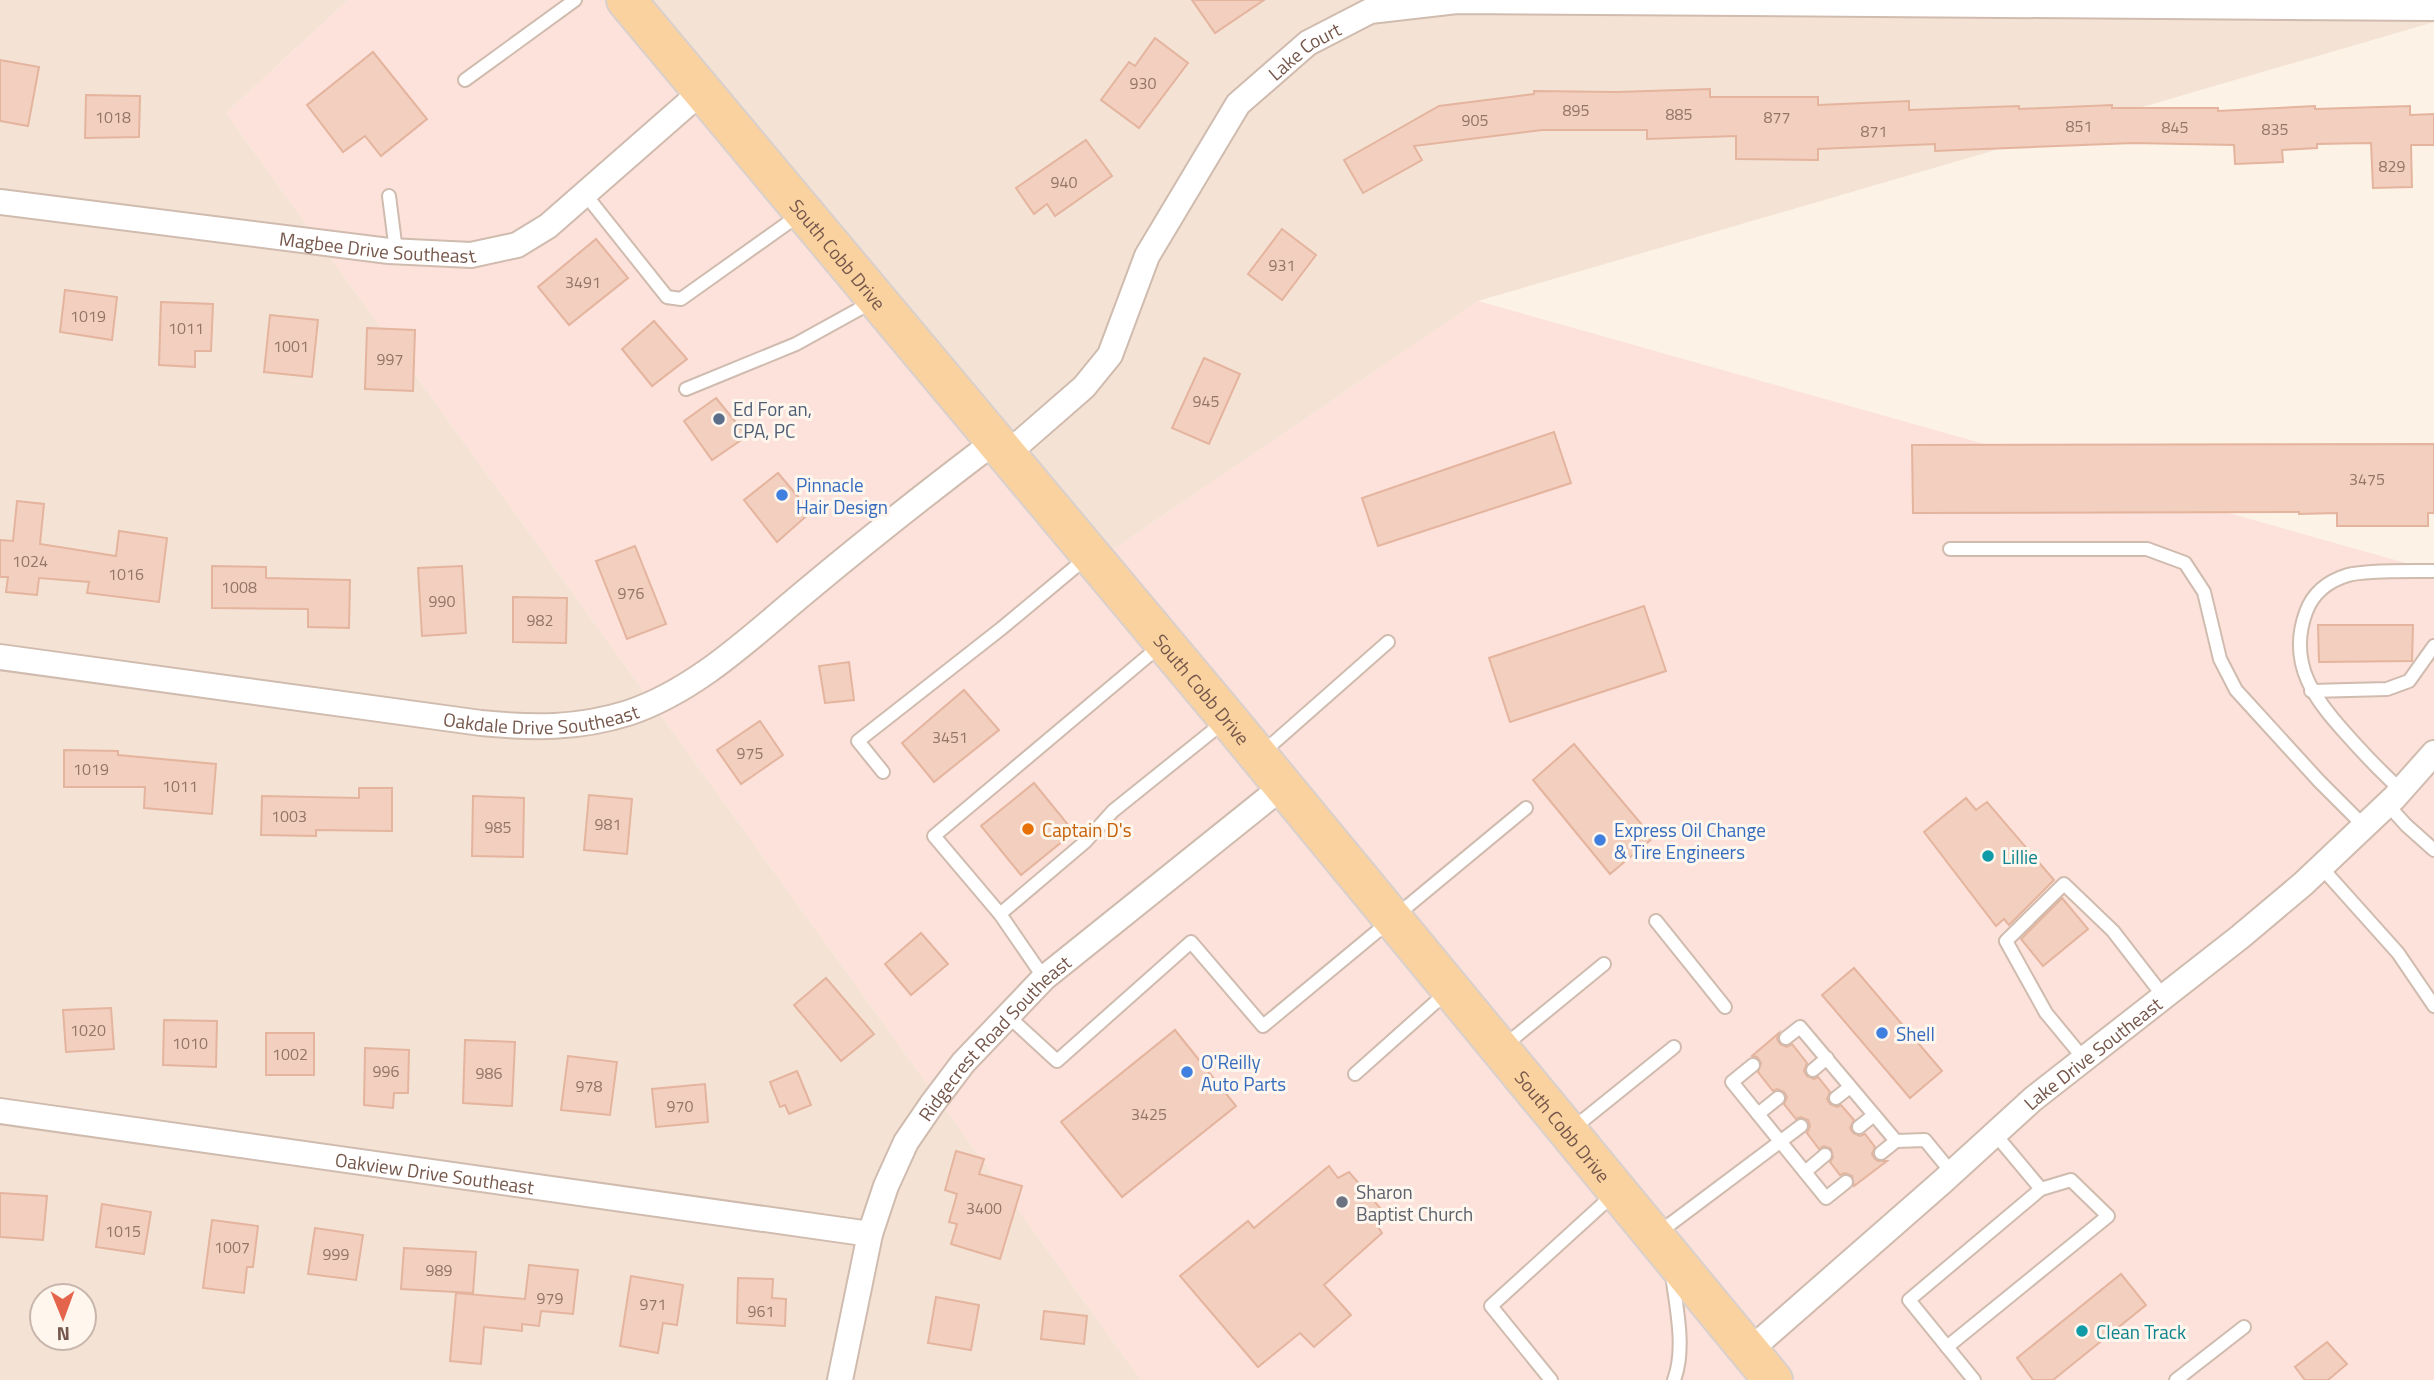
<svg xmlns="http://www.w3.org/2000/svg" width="2434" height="1380" font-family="'Titillium Web',sans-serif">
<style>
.residential{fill:#f4e3d5;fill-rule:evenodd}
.commercial{fill:#fce2da}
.building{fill:#f2cfbe;stroke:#e4b49e;stroke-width:2}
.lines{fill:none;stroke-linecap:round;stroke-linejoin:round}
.lane-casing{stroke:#d0bbaf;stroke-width:16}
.street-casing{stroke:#d0bbaf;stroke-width:28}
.primary-casing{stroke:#d9d0cd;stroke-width:42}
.lane{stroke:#fff;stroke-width:12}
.street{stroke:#fff;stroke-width:24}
.primary{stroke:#fad29f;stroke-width:38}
.service-dot{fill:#5c6f8a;stroke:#fff6ed;stroke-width:2.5}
.shop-dot{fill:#3f7fe0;stroke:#fff6ed;stroke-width:2.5}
.food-dot{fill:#e8710a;stroke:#fff6ed;stroke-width:2.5}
.culture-dot{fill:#0f9aa8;stroke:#fff6ed;stroke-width:2.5}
.worship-dot{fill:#6b7280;stroke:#fff6ed;stroke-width:2.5}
.labels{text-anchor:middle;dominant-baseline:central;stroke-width:6;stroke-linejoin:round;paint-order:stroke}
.number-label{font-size:16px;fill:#957568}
.street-label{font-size:19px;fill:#76574b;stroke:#fff6ed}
.service-label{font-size:19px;fill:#4e5e75;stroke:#fff6ed;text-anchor:start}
.shop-label{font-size:19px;fill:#366cbe;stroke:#fff6ed;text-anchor:start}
.food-label{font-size:19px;fill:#c56008;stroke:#fff6ed;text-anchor:start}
.culture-label{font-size:19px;fill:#0d838f;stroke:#fff6ed;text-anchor:start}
.worship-label{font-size:19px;fill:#5b616d;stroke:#fff6ed;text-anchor:start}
</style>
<rect width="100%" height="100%" fill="#fcf2e6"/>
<g class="residential">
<path d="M0 0H348L226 113 1141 1380H0ZM42 1296H84V1338H42Z"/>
<path d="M644 0H2434V22L1478 301 1105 555Z"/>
</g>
<path class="commercial" d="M348 0H644L1105 555 1478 301 2434 571V1380H1141L226 113Z"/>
<g class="building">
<path d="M1192 0H1264L1215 33Z"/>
<path d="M1155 38 1188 63 1139 128 1101 100 1129 62 1135 66Z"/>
<path d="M373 52 427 119 381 156 365 136 343 152 307 105Z"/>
<path d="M0 60 39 67 28 126 0 121Z"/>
<path d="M1710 89V97H1818V105L1909 101V110L2019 106V109L2112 105V108H2218V111L2315 106V109L2410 106V115L2434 114V145H2411L2412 187 2373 188 2371 143 2317 144V148L2282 150 2283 162 2235 164 2234 145 2133 143 1935 151V144L1818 149V160L1736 159V136L1647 139V130H1542L1414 146 1422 160 1363 193 1344 160 1439 106 1534 94V91L1616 92Z"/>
<path d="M86 95 140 96 139 137 85 138Z"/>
<path d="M1086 140 1112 176 1055 216 1047 204 1034 214 1016 188Z"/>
<path d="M1282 229 1316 255 1282 300 1248 274Z"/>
<path d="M596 239 628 278 569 325 538 287Z"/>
<path d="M65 290 117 297 112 340 60 332Z"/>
<path d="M161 302 213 304 211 351H195V367L159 365Z"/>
<path d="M270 315 318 320 312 377 264 372Z"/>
<path d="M654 321 687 359 652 386 622 349Z"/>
<path d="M367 328 415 330 413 391 365 389Z"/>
<path d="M1204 358 1240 374 1209 444 1172 428Z"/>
<path d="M716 398 747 436 712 460 684 421Z"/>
<path d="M1554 432 1571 483 1378 546 1362 498Z"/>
<path d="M2434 444V513H2428V526H2337V513L2299 514V512L1913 513 1912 445Z"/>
<path d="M778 473 811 512 777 542 744 500Z"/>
<path d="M17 501 44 504 40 544 116 556 119 531 167 538 159 602 87 593 89 582 39 578 37 595 6 592 8 577H0V540L13 541Z"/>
<path d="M635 546 666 624 627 639 596 561Z"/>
<path d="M212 566 266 567V578L350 580 349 628 308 627V609L212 608Z"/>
<path d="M462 566 466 633 422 636 418 568Z"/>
<path d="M513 597 567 598 566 643 513 642Z"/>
<path d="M1644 606 1666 671 1510 722 1489 658Z"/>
<path d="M2318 625H2413L2412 661 2319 662Z"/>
<path d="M849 662 854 700 825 703 819 666Z"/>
<path d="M964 690 999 730 934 782 902 743Z"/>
<path d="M760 721 783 755 741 784 717 750Z"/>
<path d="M1574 744 1653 838 1610 874 1533 780Z"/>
<path d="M64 750 118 751V755L216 764 212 814 144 808 145 787H64Z"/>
<path d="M1034 783 1074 832 1021 875 981 826Z"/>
<path d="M359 788H392V831L316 830V836L261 835 262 796 359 798Z"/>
<path d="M589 795 632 799 627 854 584 850Z"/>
<path d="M473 796 524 798 523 857 472 856Z"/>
<path d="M1966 798 1976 810 1987 802 2054 880 2009 925 2004 919 1996 926 1924 832Z"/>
<path d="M2062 898 2088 929 2043 966 2021 939Z"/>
<path d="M921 933 948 964 911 995 885 964Z"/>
<path d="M1854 968 1942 1071 1910 1098 1822 995Z"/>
<path d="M826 978 874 1034 841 1061 794 1005Z"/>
<path d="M111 1008 114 1049 66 1052 63 1010Z"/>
<path d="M164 1020 217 1021 216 1067 163 1065Z"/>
<path d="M1175 1030 1236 1106 1122 1197 1061 1122Z"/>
<rect x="266" y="1033" width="48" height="42"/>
<path d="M1779 1033 1777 1039 1780 1044 1787 1047 1792 1044 1807 1063 1804 1071 1807 1076 1814 1079 1818 1077 1830 1092 1827 1099 1830 1104 1837 1107 1841 1105 1854 1120 1850 1128 1853 1133 1860 1136 1865 1134 1875 1147 1872 1154 1875 1159 1878 1161H1887L1854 1186 1852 1176 1845 1173 1840 1175 1830 1162 1833 1157 1831 1149 1824 1146 1819 1149 1807 1133 1810 1126 1808 1120 1801 1117 1796 1119 1784 1104 1787 1097 1784 1092 1777 1089 1773 1091 1758 1072 1761 1063 1757 1057 1752 1056Z"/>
<path d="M465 1040 515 1042 512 1106 463 1103Z"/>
<path d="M365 1048 409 1050 408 1093H394L393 1108 364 1105Z"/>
<path d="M568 1056 617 1062 610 1115 561 1110Z"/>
<path d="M797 1071 811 1105 789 1114 785 1105 780 1107 770 1082Z"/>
<path d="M705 1084 708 1122 656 1127 652 1089Z"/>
<path d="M956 1151 984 1159 979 1174 1022 1186 1000 1259 951 1244 957 1224 949 1222 957 1194 945 1190Z"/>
<path d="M1329 1166 1338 1178 1349 1172 1381 1209 1371 1216 1382 1233 1324 1285 1351 1315 1314 1347 1300 1333 1258 1367 1180 1276 1248 1221 1254 1228Z"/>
<path d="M0 1193 47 1196 43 1240 0 1237Z"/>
<path d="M102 1204 151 1212 144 1254 96 1247Z"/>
<path d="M212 1220 258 1226 253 1267H247L244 1293 203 1288Z"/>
<path d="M315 1228 363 1235 356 1280 308 1274Z"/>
<path d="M404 1248 476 1252 473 1293 401 1289Z"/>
<path d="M529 1265 578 1270 573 1314 541 1311 539 1326 522 1324V1331L484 1327 481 1364 450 1361 456 1293 525 1299Z"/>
<path d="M2121 1274 2146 1305 2053 1380H2033L2017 1358Z"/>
<path d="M631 1276 683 1285 677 1325 663 1323 658 1353 620 1346Z"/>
<path d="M738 1278 773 1279 772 1298 786 1299 785 1326 737 1323Z"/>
<path d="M936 1297 979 1305 971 1350 928 1343Z"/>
<path d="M1044 1311 1087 1316 1084 1344 1041 1339Z"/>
<path d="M2327 1342 2347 1364 2328 1380H2305L2295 1367Z"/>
</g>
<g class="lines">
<defs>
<g id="lane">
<path d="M465 80 575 0"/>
<path d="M585 194 667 297 681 299 799 215"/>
<path d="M389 196 396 251"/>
<path d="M686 389 796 344 872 302"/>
<path d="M1950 549H2147L2185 563 2204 592 2220 659 2236 690 2319 781 2364 826"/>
<path d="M2311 691 2387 689 2409 681 2434 646"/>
<path d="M1261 754 1388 642"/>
<path d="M883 772 858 741 1002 628 1086 558"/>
<path d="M2401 790C2382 773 2365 755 2348 736 2315 700 2287 664 2306 612 2313 593 2328 581 2348 575 2365 570 2414 571 2434 571"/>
<path d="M2387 804 2406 825 2434 850"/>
<path d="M2321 867 2398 953 2434 1006"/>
<path d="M1000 914 1085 842 1113 811 1225 721"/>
<path d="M1656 921 1725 1007"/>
<path d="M1044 978 1000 914 934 836 1161 645"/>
<path d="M1008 1016 1057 1061 1191 942 1263 1026 1526 808"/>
<path d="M1786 1038 1800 1027 1896 1141 1925 1140 1952 1173"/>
<path d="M1504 1046 1604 964"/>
<path d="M2084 1059 2046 1013 2006 941 2064 884 2113 931 2164 997"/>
<path d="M1753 1065 1732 1082 1826 1198 1846 1182"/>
<path d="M1813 1070 1827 1058"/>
<path d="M1355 1074 1447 992"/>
<path d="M1836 1098 1850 1087"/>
<path d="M1758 1114 1778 1098"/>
<path d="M1859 1127 1874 1115"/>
<path d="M1571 1130 1674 1047"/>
<path d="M1881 1153 1896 1141"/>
<path d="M1805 1172 1825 1155"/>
<path d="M1657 1234 1801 1126"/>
<path d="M1672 1274C1676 1307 1686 1348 1674 1380"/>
<path d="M1947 1347 2108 1216 2071 1180 2041 1189"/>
<path d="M1551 1380 1491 1306 1614 1194"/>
<path d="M1974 1380 1909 1300 2041 1189 1995 1134"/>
<path d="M2176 1380 2244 1327"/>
</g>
<g id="street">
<path id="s1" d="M0 202 389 251 471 255 517 245 548 226 701 92"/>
<path id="s2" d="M1006 455 1084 387 1110 355 1147 256 1238 104 1308 43 1370 11 1457 1 2434 8"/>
<path id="s3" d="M0 657 481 723C533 728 577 729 628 713 698 690 755 633 811 587 871 537 932 489 994 442"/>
<path id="s4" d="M0 1111 870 1234"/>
<path id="s5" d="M1749 1351 1942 1182 2033 1099 2240 937 2303 884 2394 798 2434 753"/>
<path id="s6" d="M840 1380 870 1234 886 1186 906 1142 932 1104 963 1063 1044 978 1282 787"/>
</g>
<g id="primary">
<path id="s7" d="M626 0 1228 719 1773 1380"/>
</g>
</defs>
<use href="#lane" class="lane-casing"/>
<use href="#street" class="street-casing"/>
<use href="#primary" class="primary-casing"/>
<use href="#lane" class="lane"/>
<use href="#street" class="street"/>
<use href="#primary" class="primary"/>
</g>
<circle class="service-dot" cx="719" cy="419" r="7"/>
<g class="shop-dot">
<circle cx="782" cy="495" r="7"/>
<circle cx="1600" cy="840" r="7"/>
<circle cx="1882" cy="1033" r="7"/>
<circle cx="1187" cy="1072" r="7"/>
</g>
<circle class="food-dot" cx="1028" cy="829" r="7"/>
<g class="culture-dot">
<circle cx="1988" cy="856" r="7"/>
<circle cx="2082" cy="1331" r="7"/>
</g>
<circle class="worship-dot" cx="1342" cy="1202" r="7"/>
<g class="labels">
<g class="number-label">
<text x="1143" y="83">930</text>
<text x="1576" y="110">895</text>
<text x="1679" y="114">885</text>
<text x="113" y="117">1018</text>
<text x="1777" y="117">877</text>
<text x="1475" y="120">905</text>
<text x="2079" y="126">851</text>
<text x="2175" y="127">845</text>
<text x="2275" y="129">835</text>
<text x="1874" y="131">871</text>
<text x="2392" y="166">829</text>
<text x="1064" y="182">940</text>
<text x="1282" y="265">931</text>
<text x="583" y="282">3491</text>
<text x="88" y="316">1019</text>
<text x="186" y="328">1011</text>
<text x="291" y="346">1001</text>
<text x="390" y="359">997</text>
<text x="1206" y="401">945</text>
<text x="2367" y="479">3475</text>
<text x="30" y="561">1024</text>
<text x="126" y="574">1016</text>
<text x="239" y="587">1008</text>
<text x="631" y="593">976</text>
<text x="442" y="601">990</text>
<text x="540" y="620">982</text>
<text x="950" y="737">3451</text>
<text x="750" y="753">975</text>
<text x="91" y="769">1019</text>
<text x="180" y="786">1011</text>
<text x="289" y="816">1003</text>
<text x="608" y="824">981</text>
<text x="498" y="827">985</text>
<text x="88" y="1030">1020</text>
<text x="190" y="1043">1010</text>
<text x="290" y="1054">1002</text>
<text x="386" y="1071">996</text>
<text x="489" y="1073">986</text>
<text x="589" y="1086">978</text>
<text x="680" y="1106">970</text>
<text x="1149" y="1114">3425</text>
<text x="984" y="1208">3400</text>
<text x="123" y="1231">1015</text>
<text x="232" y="1247">1007</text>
<text x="336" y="1254">999</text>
<text x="439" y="1270">989</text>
<text x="550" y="1298">979</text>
<text x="653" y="1304">971</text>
<text x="761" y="1311">961</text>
</g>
<g class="street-label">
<text stroke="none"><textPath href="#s2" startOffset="513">Lake Court</textPath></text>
<text stroke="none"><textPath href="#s1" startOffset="380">Magbee Drive Southeast</textPath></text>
<text stroke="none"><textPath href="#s7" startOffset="331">South Cobb Drive</textPath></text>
<text stroke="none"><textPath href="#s7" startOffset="898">South Cobb Drive</textPath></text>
<text stroke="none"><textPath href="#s3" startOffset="546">Oakdale Drive Southeast</textPath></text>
<text stroke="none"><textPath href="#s6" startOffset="385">Ridgecrest Road Southeast</textPath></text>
<text stroke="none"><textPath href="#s5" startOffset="455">Lake Drive Southeast</textPath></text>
<text stroke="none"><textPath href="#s7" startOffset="1465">South Cobb Drive</textPath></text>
<text stroke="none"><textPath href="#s4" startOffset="439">Oakview Drive Southeast</textPath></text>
</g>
<g class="service-label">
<text x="733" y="408">Ed For an,<tspan x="733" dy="22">CPA, PC</tspan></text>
</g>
<g class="shop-label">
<text x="796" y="484">Pinnacle<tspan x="796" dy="22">Hair Design</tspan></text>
<text x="1614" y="829">Express Oil Change<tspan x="1614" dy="22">&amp; Tire Engineers</tspan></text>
<text x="1896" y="1033">Shell</text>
<text x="1201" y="1061">O'Reilly<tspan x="1201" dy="22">Auto Parts</tspan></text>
</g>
<g class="food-label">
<text x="1042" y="829">Captain D's</text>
</g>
<g class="culture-label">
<text x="2002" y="856">Lillie</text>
<text x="2096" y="1331">Clean Track</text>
</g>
<g class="worship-label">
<text x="1356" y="1191">Sharon<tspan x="1356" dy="22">Baptist Church</tspan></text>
</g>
</g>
<g transform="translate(63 1317) rotate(179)"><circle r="33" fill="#fff6ed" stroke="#c8b6ac" stroke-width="2"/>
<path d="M0-5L12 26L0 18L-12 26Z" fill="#e5644c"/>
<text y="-10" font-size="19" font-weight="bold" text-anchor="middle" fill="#76574b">N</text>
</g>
</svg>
